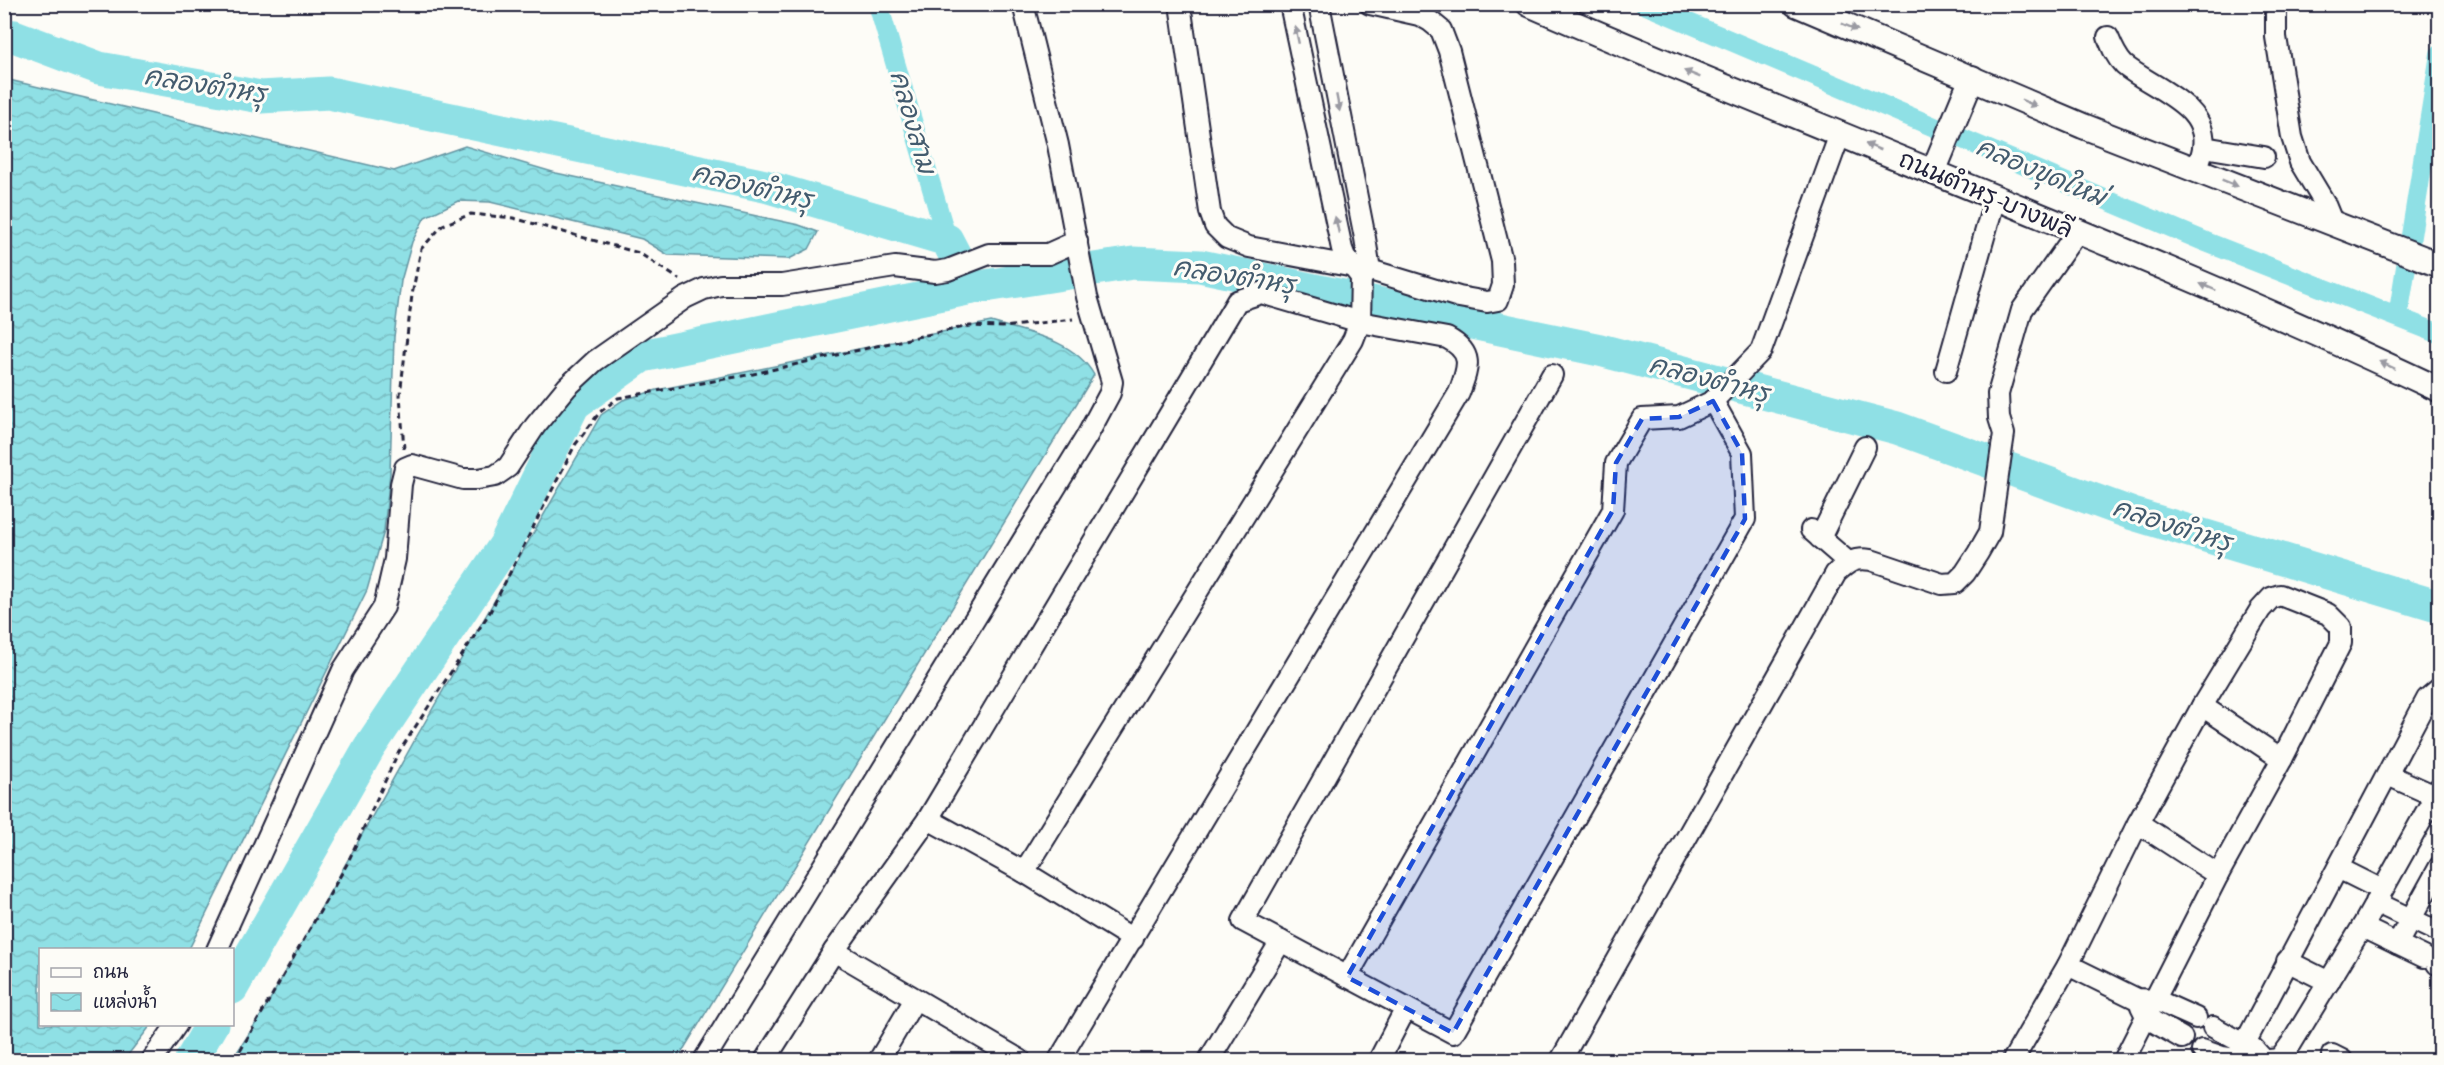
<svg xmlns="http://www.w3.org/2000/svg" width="2444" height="1065" font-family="Caveat,'Playpen Sans Thai',sans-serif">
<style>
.water{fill:url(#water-waves);stroke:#6394a1;stroke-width:1.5}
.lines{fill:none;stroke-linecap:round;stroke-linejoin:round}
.canal{stroke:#8fe0e5;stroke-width:20}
.river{stroke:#8fe0e5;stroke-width:33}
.minor-casing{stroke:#22223b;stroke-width:24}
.major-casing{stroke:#22223b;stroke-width:28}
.path{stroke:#22223b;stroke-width:3;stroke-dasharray:6 4.5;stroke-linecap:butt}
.minor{stroke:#fdfcf7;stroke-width:20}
.major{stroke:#fdfcf7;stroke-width:24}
.oneway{fill:#9a9aa2}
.marked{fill:#1d4ed8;fill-opacity:0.2;stroke:#1d4ed8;stroke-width:4.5;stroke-dasharray:12 8;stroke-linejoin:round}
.labels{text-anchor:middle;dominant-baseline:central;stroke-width:6;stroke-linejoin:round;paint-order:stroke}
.street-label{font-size:24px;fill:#22223b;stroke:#fdfcf7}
.water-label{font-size:26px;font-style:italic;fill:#435b6e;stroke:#fdfcf7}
</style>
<defs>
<pattern id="water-waves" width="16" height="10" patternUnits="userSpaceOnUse" patternTransform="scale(1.5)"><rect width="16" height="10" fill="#8fe0e5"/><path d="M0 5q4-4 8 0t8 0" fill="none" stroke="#7bc0c5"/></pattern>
</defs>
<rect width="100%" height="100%" fill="#fdfcf7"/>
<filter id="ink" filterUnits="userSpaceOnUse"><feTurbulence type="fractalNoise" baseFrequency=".0167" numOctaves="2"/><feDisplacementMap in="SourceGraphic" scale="12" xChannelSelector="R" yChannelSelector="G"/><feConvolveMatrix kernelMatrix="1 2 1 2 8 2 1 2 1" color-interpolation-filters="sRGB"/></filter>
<g filter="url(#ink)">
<g class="water">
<path d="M5 79 394 171 465 146 556 173 799 225 818 232 809 249 789 259 668 255 642 239 490 202 458 201 425 217 412 242 401 281 394 337 390 473 384 531 367 590 189 949 40 950V1024L151 1025 124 1060H5Z"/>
<path d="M991 322C1028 333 1074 339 1094 375L677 1060H232L263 1012 417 736 601 415 623 400 657 390Z"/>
</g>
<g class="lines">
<g class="canal">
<path d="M878 4 947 240"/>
<path d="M1644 4 2206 242 2440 334"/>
<path d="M2398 317 2440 54"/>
</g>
<g class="river">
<path d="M4 35 14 36 99 68 261 97 329 93 765 186 947 240 972 288"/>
<path d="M232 988 369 748 505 545 574 404 642 356 972 288 1133 263 1200 266 1600 350 1897 428 2133 514 2440 607"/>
<path d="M191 1060 212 1024"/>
</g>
<defs>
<g id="minor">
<path d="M1180 4 1210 212 1215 226 1227 238 1249 247 1370 270 1459 297 1487 302 1498 300 1503 285 1502 261 1449 51 1441 30 1430 21 1419 15 1370 4"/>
<path d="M1319 4 1365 238 1370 270 1361 277"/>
<path d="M2276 14V37L2292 137 2300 162 2324 202 2333 224"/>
<path d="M2108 37C2112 47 2116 57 2124 65 2150 87 2210 105 2203 148 2202 155 2199 163 2196 170"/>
<path d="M2204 147 2264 157"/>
<path d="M1946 371 1995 198"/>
<path d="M1552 375 1243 921 1453 1033 1745 519 1742 453 1713 401"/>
<path d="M1811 530 1848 562"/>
<path d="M1820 538 1865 447"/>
<path d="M2202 706 2282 759"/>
<path d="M2388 775 2435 796"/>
<path d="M928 819 1024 872 1133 939"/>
<path d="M2138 823 2218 875"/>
<path d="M2338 868 2382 890"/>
<path d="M1024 872 1353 340 1360 322 1361 277 1345 257 1342 249 1290 4"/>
<path d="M2375 902 2436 931"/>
<path d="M2362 927 2424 957"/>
<path d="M2397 944 2440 866"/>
<path d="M217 950 343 670 384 607 395 559 401 484 405 468 412 465 463 479H478L495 476 508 467 535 426 567 387 595 361 685 298 704 289 721 285H782L895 267 935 272 948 270 989 254H1048L1077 241"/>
<path d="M834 951 1020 1060"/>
<path d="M2287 961 2329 982"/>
<path d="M2437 964 2440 965"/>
<path d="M2068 965 2137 999 2156 1000 2196 1018"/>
<path d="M1347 977 1613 510 1616 463 1642 419 1679 417 1713 401 1761 351 1840 134"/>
<path d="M2141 1006 2147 1018 2182 1038"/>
<path d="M2213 1027 2254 1049 2264 1060"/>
<path d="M2202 1050 2222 1057 2241 1060"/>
<path d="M2332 1055 2342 1060"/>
<path d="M152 1060 177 1024"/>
<path d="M704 1060 1087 436 1110 393 1112 382 1087 297 1058 145 1023 4"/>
<path d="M765 1060 834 951 928 819 1237 301 1261 293 1360 322 1447 338C1475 353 1468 368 1459 393L1059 1060"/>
<path d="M879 1060 915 999"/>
<path d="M1209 1060 1281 941"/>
<path d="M1379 1060 1406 1008"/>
<path d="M1561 1060 1836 573C1848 562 1854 557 1871 560L1942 584 1955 583 1965 573 1978 553 1990 532 2002 447 2004 434 1999 418 1998 394 2022 310 2077 232"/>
<path d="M2013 1060 2068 965 2138 823 2202 706 2260 610 2271 598 2280 595 2328 614 2341 627V643L2282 759 2218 875 2124 1060"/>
<path d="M2236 1060 2427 699 2440 688"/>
<path d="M2269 1060 2280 1059 2291 1044 2362 927 2440 787"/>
</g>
<g id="major">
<path d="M1529 4C1831 136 2142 249 2440 390"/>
<path d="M1796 4 2083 126 2440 265"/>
<path d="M1933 172 1972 78"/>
</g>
</defs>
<use href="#minor" class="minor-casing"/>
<use href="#major" class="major-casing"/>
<g class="path">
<path d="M404 449 400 395 412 295 421 249 443 225 471 214 513 218 639 253 679 279"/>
<path d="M235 1060 347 864 397 755 490 612 575 445 600 412 618 398 753 374 921 336 970 326 1004 327 1073 319"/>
</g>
<use href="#minor" class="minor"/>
<use href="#major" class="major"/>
</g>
<defs><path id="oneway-solid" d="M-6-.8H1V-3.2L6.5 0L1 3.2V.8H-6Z" transform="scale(1.5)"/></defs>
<g class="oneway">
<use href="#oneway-solid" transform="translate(1850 27) rotate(23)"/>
<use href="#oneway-solid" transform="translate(1297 35) rotate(-102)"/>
<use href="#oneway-solid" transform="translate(1692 74) rotate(-158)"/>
<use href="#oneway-solid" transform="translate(1338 103) rotate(79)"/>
<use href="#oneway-solid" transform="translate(2029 103) rotate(23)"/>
<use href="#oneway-solid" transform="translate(1873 147) rotate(-158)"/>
<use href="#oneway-solid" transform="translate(2230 183) rotate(22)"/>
<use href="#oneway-solid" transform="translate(1337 225) rotate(-103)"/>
<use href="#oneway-solid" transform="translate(2208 287) rotate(-157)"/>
<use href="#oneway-solid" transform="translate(2387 365) rotate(-155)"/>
</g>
</g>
<path class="marked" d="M1713 401 1742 453 1745 519 1453 1033 1347 977 1613 510 1616 463 1642 419 1679 417Z"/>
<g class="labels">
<g class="street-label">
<text transform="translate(1986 194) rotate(23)">ถนนตำหรุ-บางพลี</text>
</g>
<g class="water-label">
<text transform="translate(205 85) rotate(9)">คลองตำหรุ</text>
<text transform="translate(913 122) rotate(74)">คลองสาม</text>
<text transform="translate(2041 172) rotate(23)">คลองขุดใหม่</text>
<text transform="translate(752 186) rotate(14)">คลองตำหรุ</text>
<text transform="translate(1234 276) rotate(9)">คลองตำหรุ</text>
<text transform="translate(1709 379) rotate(15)">คลองตำหรุ</text>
<text transform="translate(2172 525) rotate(18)">คลองตำหรุ</text>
</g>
</g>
<rect width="2444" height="1065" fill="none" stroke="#fdfcf7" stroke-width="24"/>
<rect x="12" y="12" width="2420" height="1041" fill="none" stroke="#22223b" stroke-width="2" filter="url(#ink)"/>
<rect x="39" y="948" width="195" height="78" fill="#fdfcf7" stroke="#a5a5ac" stroke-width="1.5"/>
<rect x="51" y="968" width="30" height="9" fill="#fdfcf7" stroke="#a5a5ac" stroke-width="1.5"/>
<text x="93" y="978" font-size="18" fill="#22223b">ถนน</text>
<rect x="51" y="993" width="30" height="18" fill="url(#water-waves)" stroke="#a5a5ac" stroke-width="1.5"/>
<text x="93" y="1008" font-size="18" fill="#22223b">แหล่งน้ำ</text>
</svg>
